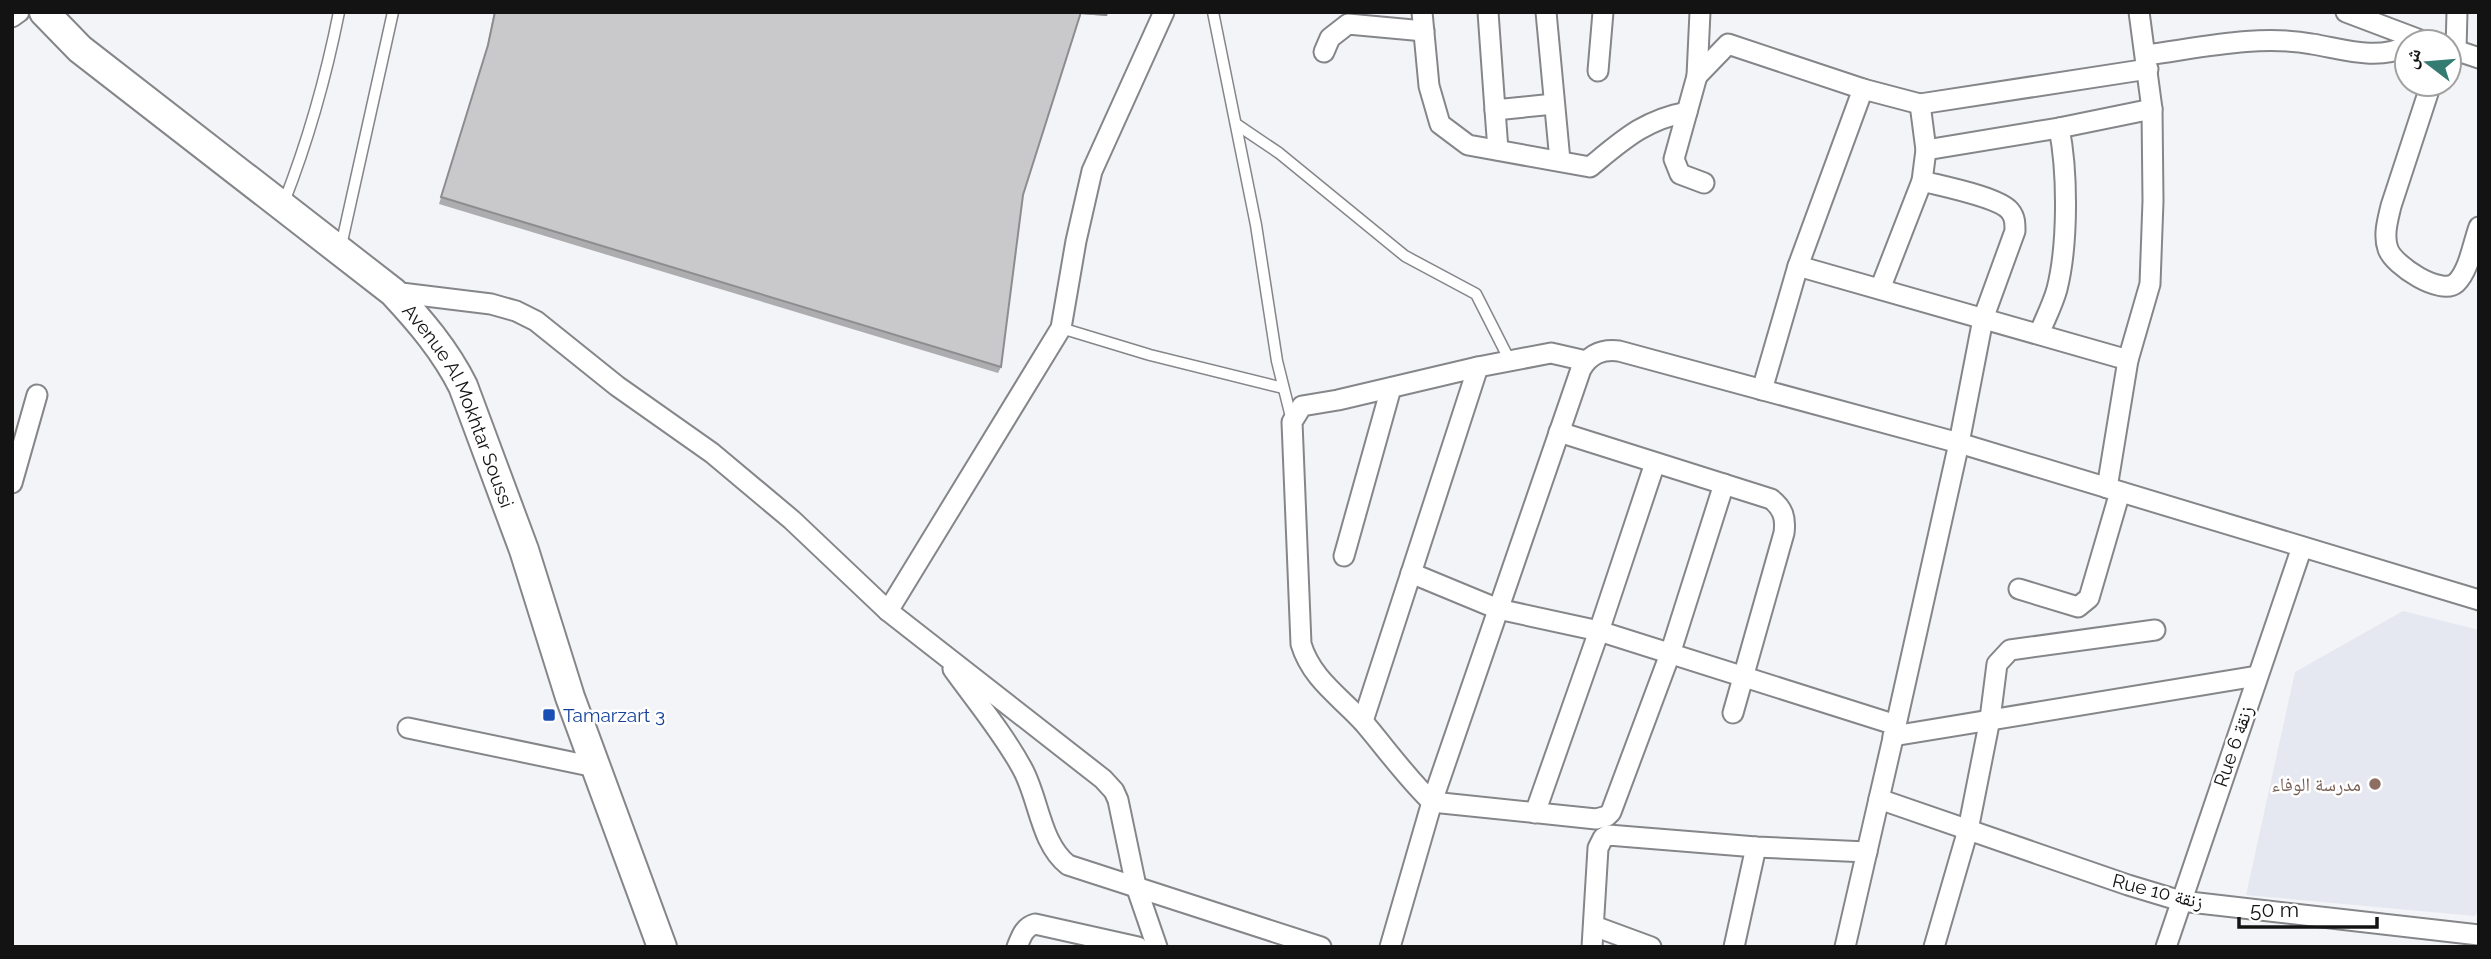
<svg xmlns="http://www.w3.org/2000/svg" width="2491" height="959" font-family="Raleway,'Noto Naskh Arabic',sans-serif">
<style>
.built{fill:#e5e8f1}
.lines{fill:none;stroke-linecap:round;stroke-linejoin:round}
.lane-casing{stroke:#858689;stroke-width:13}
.street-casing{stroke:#858689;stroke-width:23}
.secondary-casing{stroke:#858689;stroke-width:32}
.lane{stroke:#fff;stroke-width:10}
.street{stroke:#fff;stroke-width:19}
.secondary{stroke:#fff;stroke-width:28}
.wall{fill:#adacaf}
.shaded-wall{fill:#8d8c8e}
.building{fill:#c9c8cb;stroke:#8d8c8e;stroke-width:2}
.transit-dot{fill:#1a4fb4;stroke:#fff;stroke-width:2.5}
.education-dot{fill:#8d6e63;stroke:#fff;stroke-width:2.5}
.labels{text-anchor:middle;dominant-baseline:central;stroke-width:5;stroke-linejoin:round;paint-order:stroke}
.street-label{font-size:19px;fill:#131314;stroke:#fff}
.transit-label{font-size:19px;fill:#164399;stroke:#fff;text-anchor:start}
.education-label{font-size:19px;fill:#785e54;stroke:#fff;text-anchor:end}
</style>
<rect width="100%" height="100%" fill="#f3f4f7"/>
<path class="built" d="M2403 611 2479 630V907L2475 916 2246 895 2295 672Z"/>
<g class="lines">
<defs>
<g id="lane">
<path d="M1213 12 1256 225 1277 361 1292 421"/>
<path d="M1236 124 1279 153 1405 256 1476 294 1510 361"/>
<path d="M284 202C308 141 326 77 339 12"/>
<path d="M341 246 393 12"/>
<path d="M1061 328 1150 355 1283 388"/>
</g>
<g id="street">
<path d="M1422 12 1429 86 1440 124 1468 145 1590 167C1623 140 1644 120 1687 112"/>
<path d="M1488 12 1495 110 1554 104"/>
<path d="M1546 12 1560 161"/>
<path d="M1700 12 1697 76 1674 159 1680 174 1704 183"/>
<path d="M2346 12 2420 40"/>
<path d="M12 17 19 12"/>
<path d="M2449 48 2479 58"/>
<path d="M2456 50 2457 12"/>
<path d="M1324 52 1330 38 1348 24 1424 31"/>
<path d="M2146 55C2199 48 2258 34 2312 44 2343 49 2377 61 2407 46"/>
<path d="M1598 71 1603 12"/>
<path d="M1697 76 1728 44 1863 89"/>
<path d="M2431 84 2391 206C2388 219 2383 235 2388 249 2394 266 2441 296 2456 283 2469 271 2473 243 2479 227"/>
<path d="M1495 110 1498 150"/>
<path d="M1926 150 2059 128 2152 109"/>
<path d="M1798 266 2128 360"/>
<path d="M1880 289 1922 181 1926 150 1920 104"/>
<path d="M393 292 491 304 516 311 536 321 617 386 712 453 792 520 888 611 1103 779 1114 791 1118 800 1136 886 1157 947"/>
<path d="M2039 334C2045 319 2053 304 2057 289 2068 245 2068 172 2059 128"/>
<path d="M1586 361 1551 353 1478 367 1338 400 1302 406 1292 422 1301 644C1312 680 1341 697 1365 724 1387 750 1407 778 1432 802L1596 819 1607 816 1611 812 1670 654 1724 484"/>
<path d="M1762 390 1798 266 1863 89 1920 104 2148 69"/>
<path d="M1559 432 1771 499C1783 508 1786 518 1784 533L1733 713"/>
<path d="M12 483 37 395"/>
<path d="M2107 488 2128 360 2150 284 2153 201 2152 109 2139 12"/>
<path d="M1344 556 1391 388"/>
<path d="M1411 573 1498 609 1599 631 1896 725 1959 443 1983 319 2015 231C2015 223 2015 217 2010 211 1999 197 1941 186 1922 181"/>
<path d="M2019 589 2078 607 2089 598 2120 492"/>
<path d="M888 611 1061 328 1076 241 1092 171 1164 12"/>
<path d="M953 669C976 701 1003 733 1022 768 1039 798 1040 843 1068 865L1321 947"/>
<path d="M1363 721 1478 367"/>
<path d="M408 728 595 767"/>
<path d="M1893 736 2257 676"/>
<path d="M1879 799 1896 725"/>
<path d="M1535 813 1599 631 1655 463"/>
<path d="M1594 926 1651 947"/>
<path d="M1017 947C1021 937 1024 927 1035 924L1138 947"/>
<path d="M1390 947 1432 802 1581 369C1590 354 1602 349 1619 351L1959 443 2479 600"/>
<path d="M1592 947 1598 848 1603 838 1608 835 1756 847 1867 852"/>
<path d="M1734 947 1756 847"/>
<path d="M1845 947 1879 799 2128 885 2181 901 2479 935"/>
<path d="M1934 947 1968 830 1990 719 1997 664 2010 650 2155 630"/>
<path d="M2166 947 2302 547"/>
</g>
<g id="secondary">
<path id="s1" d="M44 12 80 49 393 292C420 321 445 350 463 386L524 550 570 697 662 947"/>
</g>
</defs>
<use href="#lane" class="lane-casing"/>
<use href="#street" class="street-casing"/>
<use href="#secondary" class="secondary-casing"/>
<use href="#lane" class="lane"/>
<use href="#street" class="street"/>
<use href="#secondary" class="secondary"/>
</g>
<path class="wall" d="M494 12H1108L1107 16 1081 14 1023 195 1001 367 998 373 439 204 486 51Z"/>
<path class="shaded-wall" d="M1081 12H1108L1107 16 1080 14Z"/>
<path class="building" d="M495 12H1081L1023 195 1001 367 441 197 488 45Z"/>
<rect class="transit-dot" x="542" y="708" width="14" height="14" rx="3.5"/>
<circle class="education-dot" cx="2375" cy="784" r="7"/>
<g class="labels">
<g class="street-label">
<text stroke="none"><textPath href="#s1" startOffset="581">Avenue Al Mokhtar Soussi</textPath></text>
<text transform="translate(2233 746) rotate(-71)">Rue 6 زنقة</text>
<text transform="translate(2158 891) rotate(14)">Rue 10 زنقة</text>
</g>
<g class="transit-label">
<text x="563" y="715">Tamarzart 3</text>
</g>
<g class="education-label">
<text x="2361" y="784">مدرسة الوفاء</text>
</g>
</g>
<rect width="2491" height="959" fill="none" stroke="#131314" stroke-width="28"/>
<g transform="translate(2428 63) rotate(286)"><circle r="33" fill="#ffffff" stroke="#a1a1a1" stroke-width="2"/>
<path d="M0-5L12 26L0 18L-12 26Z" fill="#347b72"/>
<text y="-10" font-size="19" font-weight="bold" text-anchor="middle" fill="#131314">ش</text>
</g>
<path d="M2239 917v10h138v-10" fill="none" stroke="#131314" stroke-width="3.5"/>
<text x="2250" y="917" font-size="21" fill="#131314" stroke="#ffffff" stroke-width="5" paint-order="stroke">50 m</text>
</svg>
